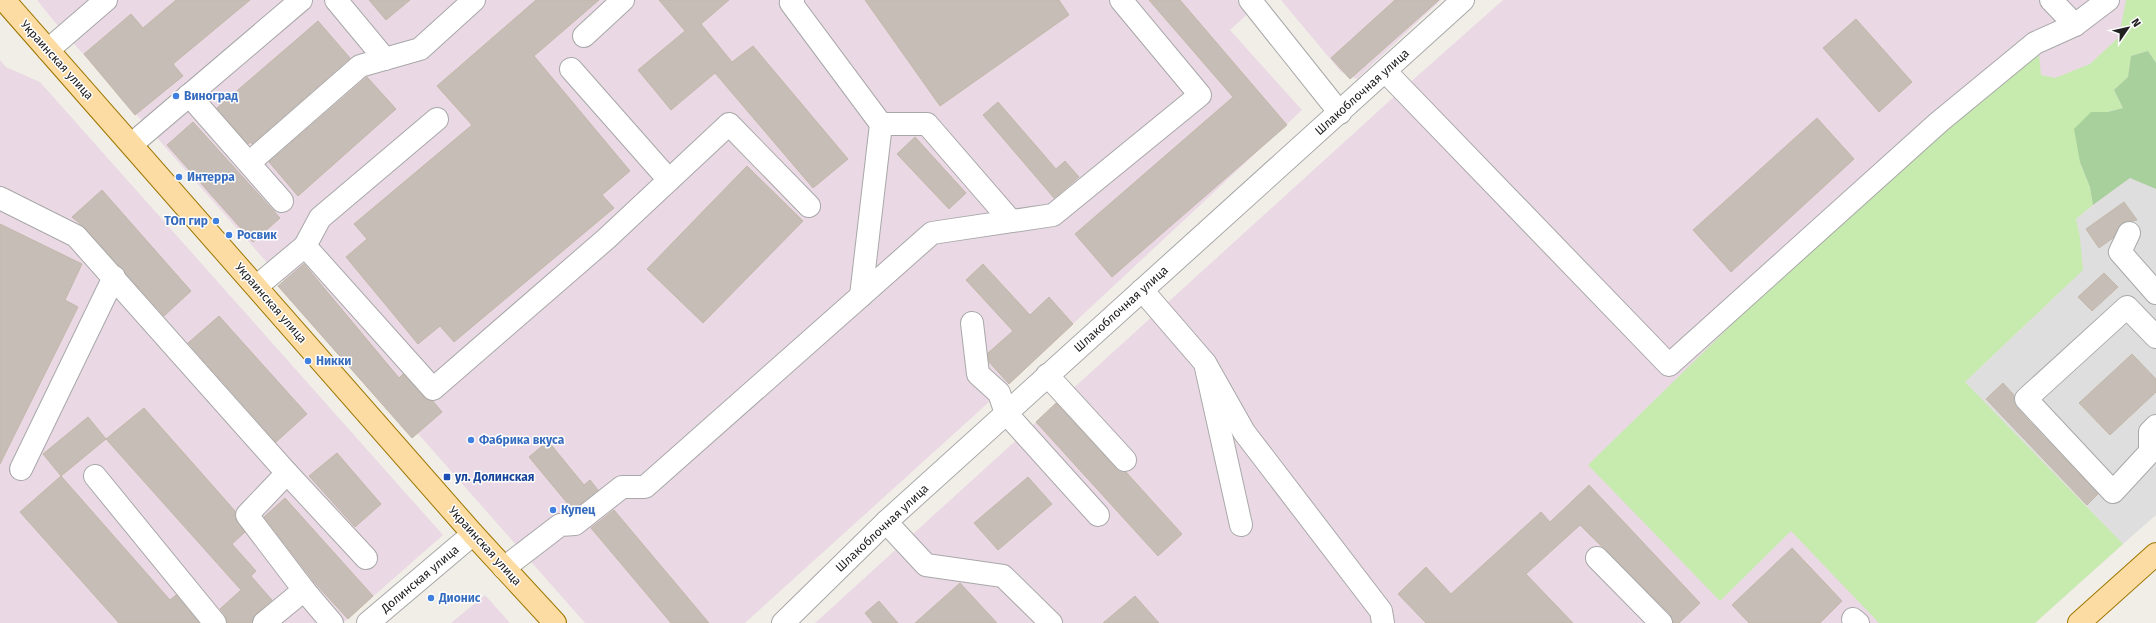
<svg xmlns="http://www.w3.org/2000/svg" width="2156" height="623" font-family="'Fira Sans',sans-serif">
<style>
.residential{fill:#dfdede}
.industrial{fill:#ead9e5}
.grass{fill:#c7eaae}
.forest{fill:#a7d09c}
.building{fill:#c6beb6;stroke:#c3b7a9}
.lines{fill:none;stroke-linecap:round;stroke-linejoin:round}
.minor-casing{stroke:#a8a8a8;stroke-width:24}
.major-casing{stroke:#9d7601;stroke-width:24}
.minor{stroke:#fff;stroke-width:22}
.major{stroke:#fcdca2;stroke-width:22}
.shop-dot{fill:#3f7fe0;stroke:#fff;stroke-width:1.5}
.transit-dot{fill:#1a4fb4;stroke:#fff;stroke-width:1.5}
.labels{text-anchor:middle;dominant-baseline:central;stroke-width:3;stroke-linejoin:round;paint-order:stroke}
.street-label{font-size:12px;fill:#212121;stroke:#fff}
.shop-label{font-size:12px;font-weight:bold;fill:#366cbe;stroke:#fff;text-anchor:start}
.transit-label{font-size:12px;font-weight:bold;fill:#164399;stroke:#fff;text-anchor:start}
</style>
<rect width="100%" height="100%" fill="#f1eee7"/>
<path class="residential" d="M2130 178 2156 189V515L2123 544 1965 382 2059 293 2080 237 2076 219Z"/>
<g class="industrial">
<path d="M37 0H1263L1230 30 1302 110 999 393 745 623H585L53 20Z"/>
<path d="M1281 0H1441L1357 79 1341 72Z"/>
<path d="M1503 0H2156V189L2130 178 2076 219 2080 237 2083 270 1965 382 2123 544 2035 623H815L1397 94Z"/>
<path d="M0 60 6 67 40 82 443 535 343 623H0Z"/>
<path d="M485 595 510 623H451Z"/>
</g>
<path class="grass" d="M2126 0H2156V63L2148 51 2131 56 2128 77 2114 90 2123 108 2108 112H2091L2080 162 2090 187 2093 205 2076 219 2080 237 2083 270 1965 382 2123 544 2035 623H1879L1791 531 1720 601 1588 465 1802 256 2003 75 2039 55 2041 75 2055 78 2090 64 2119 37Z"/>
<path class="forest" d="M2148 51 2156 63V189L2130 178 2093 205 2090 187 2080 162 2074 129 2091 112H2108L2123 108 2114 90 2128 77 2131 56Z"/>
<g class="building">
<path d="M176 0H250L173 64 183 76 135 115 84 54 131 14 143 28Z"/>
<path d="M369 0H410L386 20Z"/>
<path d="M536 0H599L534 56 630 171 602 195 614 208 454 342 440 326 418 344 346 257 367 239 354 224 472 125 437 86Z"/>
<path d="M659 0H729L701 24 732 62 753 46 848 159 813 188 715 73 671 110 638 70 685 31Z"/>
<path d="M865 0H1059L1069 15 940 106Z"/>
<path d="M1149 0H1180L1287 125 1112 277 1075 234 1233 97Z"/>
<path d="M1395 0H1439L1350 79 1331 58Z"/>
<path d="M1856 19 1912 82 1879 112 1823 48Z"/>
<path d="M318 21 350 58 252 144 251 142 248 144 217 108Z"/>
<path d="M367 77 396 109 298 196 269 162Z"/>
<path d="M998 102 1056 169 1065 161 1079 177 1054 198 983 115Z"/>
<path d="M1817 118 1854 159 1731 272 1693 230Z"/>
<path d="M193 122 280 218 253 242 167 145Z"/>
<path d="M915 137 966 193 949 209 897 154Z"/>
<path d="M747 166 803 221 703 323 647 269Z"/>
<path d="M102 190 191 291 164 316 85 228 72 217Z"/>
<path d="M2124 202 2137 220 2122 223 2113 238 2099 248 2086 229Z"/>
<path d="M0 224 82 264 65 300 78 307 0 464Z"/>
<path d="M304 264 399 378 403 374 424 397 433 401 442 412 412 438 278 286Z"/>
<path d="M983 264 1030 315 1049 297 1073 324 1009 384 989 362 988 353 1013 331 966 280Z"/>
<path d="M2104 273 2118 287 2092 311 2078 297Z"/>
<path d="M219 316 307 414 276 442 188 343Z"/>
<path d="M2132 354 2156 379V392L2110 435 2079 403Z"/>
<path d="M2003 383 2014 395V402L2017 408 2098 494 2087 505 1986 399Z"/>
<path d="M1056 403 1116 468 1126 472 1182 534 1158 556 1036 422Z"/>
<path d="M144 408 235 511V518L245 532 232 544 256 571 251 576 272 600 256 614 252 623H227L225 615 220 609 241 590 106 439Z"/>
<path d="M88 417 106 439 61 476 43 454Z"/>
<path d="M548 441 584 485 590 480 598 490 573 510 529 457Z"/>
<path d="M337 453 381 504 355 527 309 476Z"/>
<path d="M61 476 170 600 176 595 199 623H119L20 512Z"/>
<path d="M1028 477 1052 504 998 550 974 523Z"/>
<path d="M1589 485 1700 603 1679 623H1673L1670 614 1580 525 1526 574 1573 623H1426L1398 594 1426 567 1451 594 1541 512 1550 522Z"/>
<path d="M285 498 373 596 348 619 314 582 264 517Z"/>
<path d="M614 510 709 623H671L591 528Z"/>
<path d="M1792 548 1842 601 1820 623H1749L1732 605Z"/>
<path d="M960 583 997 623H915Z"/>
<path d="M1135 596 1159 623H1103Z"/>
<path d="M879 601 898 623H873L865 613Z"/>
</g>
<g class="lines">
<defs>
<g id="minor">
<path d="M336 0 385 59"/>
<path d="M793 0 791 3 881 124 861 296"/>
<path d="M1250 0 1340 113"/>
<path d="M2051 0 2075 25"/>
<path d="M584 36 623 0"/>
<path d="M48 50 106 0"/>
<path d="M571 69 669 180"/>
<path d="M1385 71 1669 365 1939 122 2035 43 2075 25 2108 0"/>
<path d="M189 95 282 201"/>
<path d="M881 124H927L1011 221"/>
<path d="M132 144 301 0"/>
<path d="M249 163 360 66 420 49 474 0"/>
<path d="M0 198 76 236 287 473 366 558"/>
<path d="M2129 233 2120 252 2156 293"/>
<path d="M305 246 320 218 437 119"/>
<path d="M257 286 305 246 433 389 606 239 729 124 809 206"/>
<path d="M1142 290 1205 363 1241 525"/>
<path d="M972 323 978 374 999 393 1006 413 1098 515"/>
<path d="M2156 337 2127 307 2026 399 2113 492 2150 452V432L2156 426"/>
<path d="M1205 363 1244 432 1381 611 1383 623"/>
<path d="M1047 375 1125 460"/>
<path d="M21 469 114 277"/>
<path d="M287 473 247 515 304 590"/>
<path d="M95 476 215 623"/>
<path d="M886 522 926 565 1003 576 1051 623"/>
<path d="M1597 558 1661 623"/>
<path d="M504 568 560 525 575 524 622 487H645L932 233 1053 215 1200 95 1121 0"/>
<path d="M1853 619 1858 623"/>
<path d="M264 623 304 590 332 623"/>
<path d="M368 623 473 534"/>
<path d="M783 623 886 522 1463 0"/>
</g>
<g id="major">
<path d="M4 0 473 534 555 623"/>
<path d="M2079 623 2156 554"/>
</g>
</defs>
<use href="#minor" class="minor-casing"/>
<use href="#major" class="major-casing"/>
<use href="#minor" class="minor"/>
<use href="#major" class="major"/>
</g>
<g class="shop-dot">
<circle cx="176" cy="96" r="4"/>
<circle cx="179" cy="177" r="4"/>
<circle cx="216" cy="221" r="4"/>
<circle cx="229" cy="235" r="4"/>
<circle cx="308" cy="361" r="4"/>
<circle cx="471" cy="440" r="4"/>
<circle cx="553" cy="510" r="4"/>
<circle cx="431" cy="598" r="4"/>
</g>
<rect class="transit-dot" x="443" y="473" width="8" height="8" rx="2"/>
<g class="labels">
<g class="street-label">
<text transform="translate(57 60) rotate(48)">Украинская улица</text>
<text transform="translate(1362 92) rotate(-42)">Шлакоблочная улица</text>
<text transform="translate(271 303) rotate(49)">Украинская улица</text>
<text transform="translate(1121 309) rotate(-42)">Шлакоблочная улица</text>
<text transform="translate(882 528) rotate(-43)">Шлакоблочная улица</text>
<text transform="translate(485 546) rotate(48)">Украинская улица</text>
<text transform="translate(420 579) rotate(-40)">Долинская улица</text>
</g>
<g class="shop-label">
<text x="184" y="96">Виноград</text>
<text x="187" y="177">Интерра</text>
<text x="208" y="221" text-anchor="end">ТОп гир</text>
<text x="237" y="235">Росвик</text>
<text x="316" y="361">Никки</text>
<text x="479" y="440">Фабрика вкуса</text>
<text x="561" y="510">Купец</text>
<text x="439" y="598">Дионис</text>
</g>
<g class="transit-label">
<text x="455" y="477">ул. Долинская</text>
</g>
</g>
<g transform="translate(2128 28) rotate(56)" stroke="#ffffff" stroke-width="3" paint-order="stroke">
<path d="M0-3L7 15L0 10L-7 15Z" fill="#212121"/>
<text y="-6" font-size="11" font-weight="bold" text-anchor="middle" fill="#212121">N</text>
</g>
</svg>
